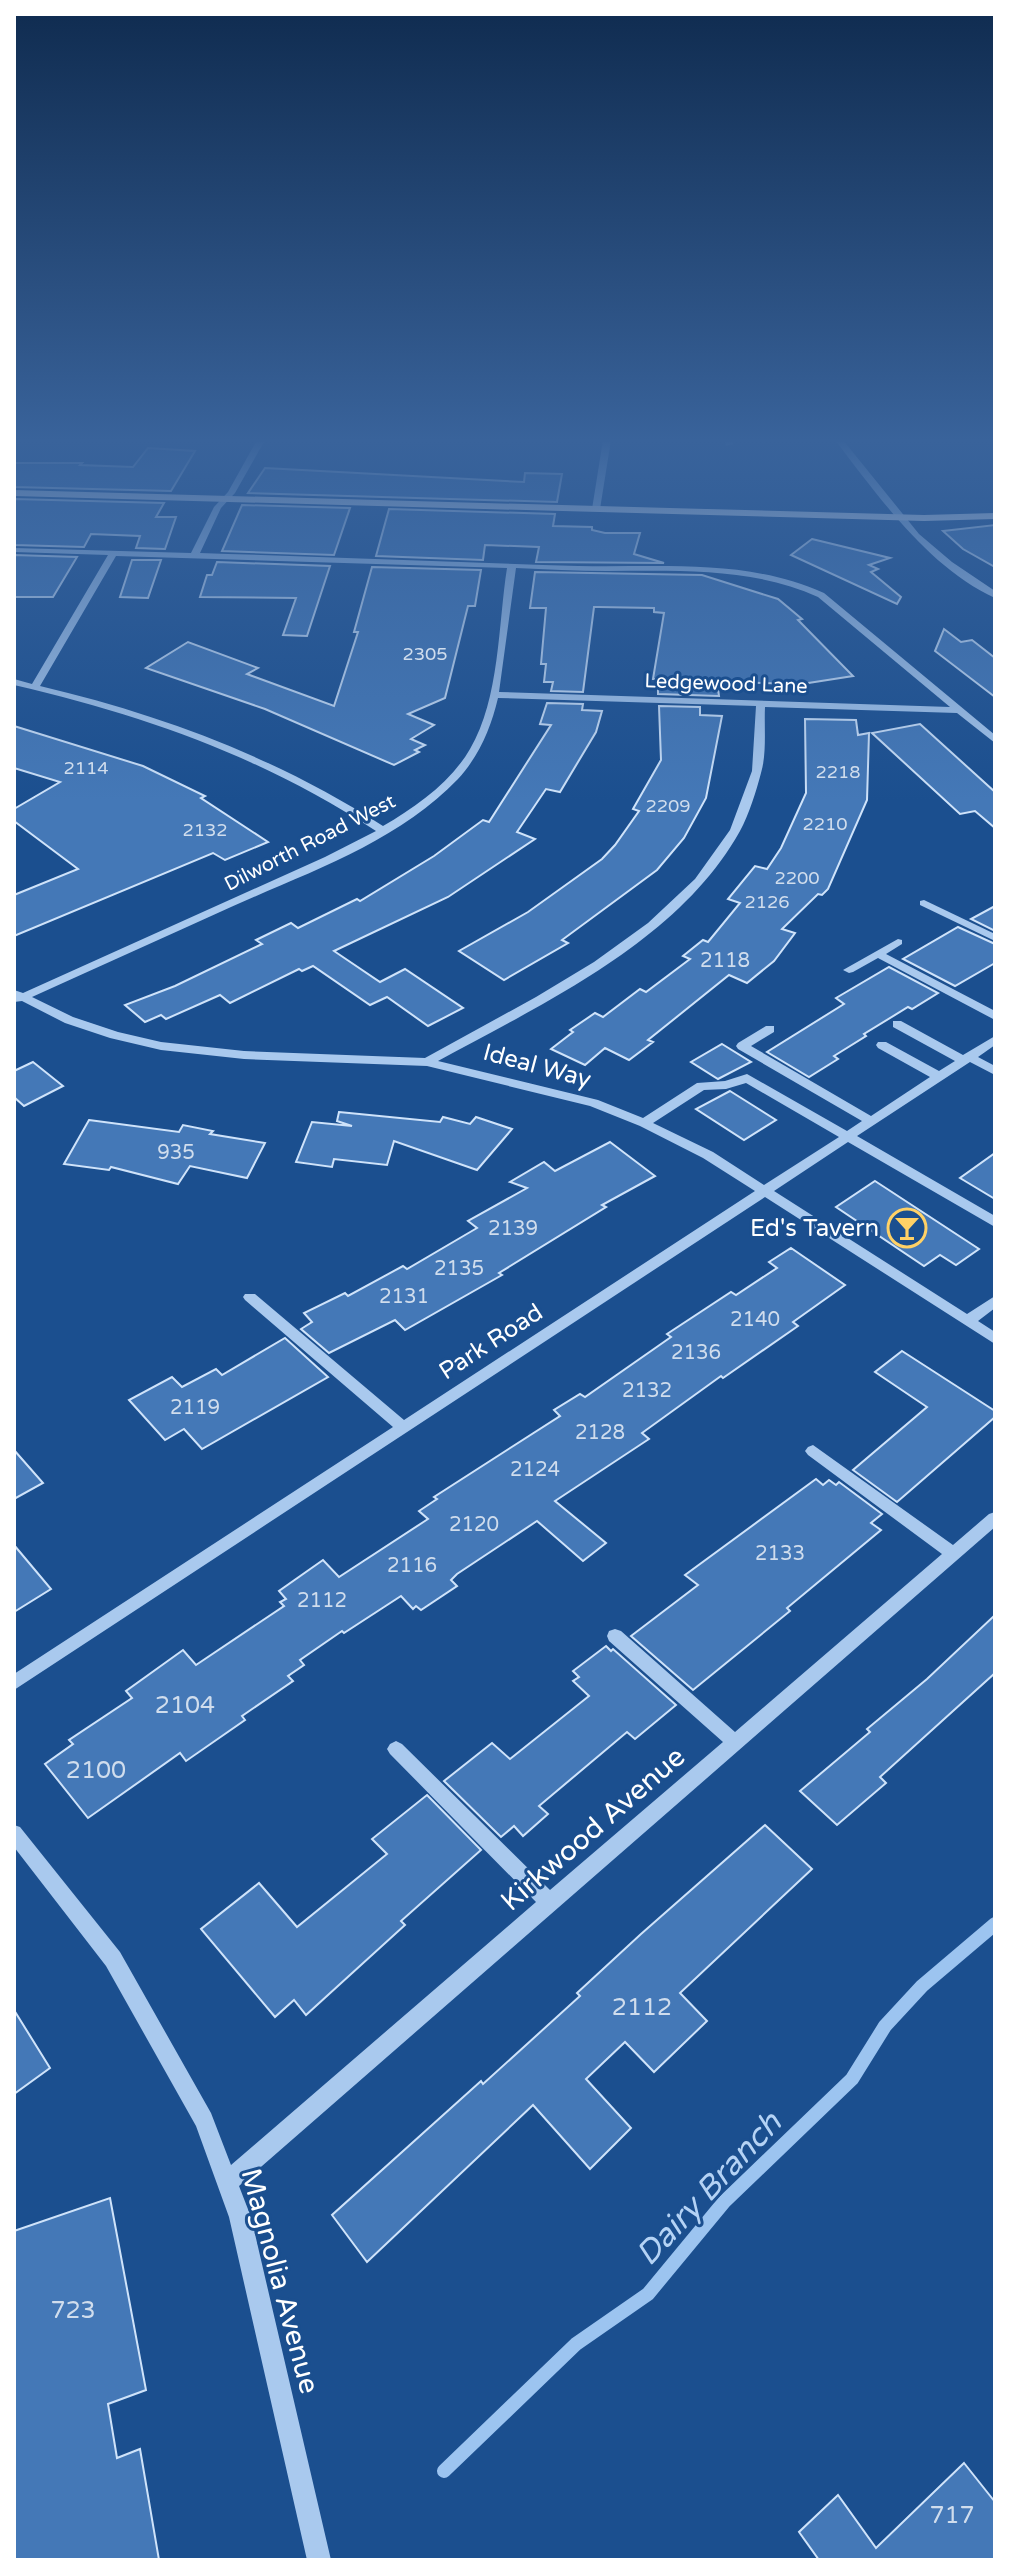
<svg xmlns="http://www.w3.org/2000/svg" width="1009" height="2574" font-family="'Varela Round',sans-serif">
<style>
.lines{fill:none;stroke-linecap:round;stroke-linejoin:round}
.stream{stroke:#9cc4f0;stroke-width:14}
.building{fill:#4478b7;stroke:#cfe3fa;stroke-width:2}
.minor{fill:#a9c9ee;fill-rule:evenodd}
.major{fill:#f0f6ff;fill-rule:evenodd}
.labels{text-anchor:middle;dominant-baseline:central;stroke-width:6;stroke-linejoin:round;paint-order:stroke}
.far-number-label{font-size:18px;fill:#d0dded}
.far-street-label{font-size:20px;fill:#fff;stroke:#1b4f8f}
.number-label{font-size:20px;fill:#d0dded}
.street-label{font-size:24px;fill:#fff;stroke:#1b4f8f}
.poi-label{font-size:24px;fill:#fff;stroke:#1b4f8f;text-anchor:end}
.near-number-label{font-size:24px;fill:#d0dded}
.near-street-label{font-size:28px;fill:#fff;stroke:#1b4f8f}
.near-water-label{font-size:32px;font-style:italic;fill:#b5d3f5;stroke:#1b4f8f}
</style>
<rect width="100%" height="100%" fill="#1b4f8f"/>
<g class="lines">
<path class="stream" d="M444 2471 576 2344 648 2294 724 2202 852 2079 885 2026 922 1986 995 1924"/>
</g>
<g class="building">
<path d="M148 448 195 451 171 491 14 487V463H82L80 465 133 467Z"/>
<path d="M265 468 524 482 525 473 562 474 557 502 248 493Z"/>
<path d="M14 499 164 503 156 517H176L165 549 136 548 140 536 91 534 84 547 14 545Z"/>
<path d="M242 505 350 508 334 555 222 551Z"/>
<path d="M389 509 555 514 553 526 592 527V530L605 533H640L634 554 664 563 536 562 539 547 485 545 483 560 376 556Z"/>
<path d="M995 525V567L963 549 943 531Z"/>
<path d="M812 539 890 558 869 565 878 569 871 572 901 597 897 604 791 555Z"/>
<path d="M14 555 77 557 53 597H14Z"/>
<path d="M132 560H161L148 598 120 597Z"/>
<path d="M217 562 330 566 307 636 283 635 296 598 200 597 207 575H212Z"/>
<path d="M372 567 481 570 475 606H468L445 698 408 714 434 725 411 739 425 745 415 750 419 752 394 765 265 709 146 668 188 642 258 668 247 674 334 706 358 632H354Z"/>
<path d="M535 572 702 575 778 599 802 619 798 620 853 676 802 684 717 682 719 696 658 694V679H653L664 613 654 612V608L598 607H594L583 692 551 691 553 682H544L546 664H541L546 608H530Z"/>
<path d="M944 629 961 642 972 640 995 658V697L935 651Z"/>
<path d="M547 703 583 704 582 710 602 711 596 732 560 792 546 789 517 832 535 839 448 897 334 951 380 982 405 969 463 1008 428 1026 387 997 370 1005 313 966 302 971 299 969 230 1003 220 995 166 1019 161 1015 145 1022 125 1005 175 986 262 944 256 940 291 923 298 928 357 899 360 901 434 856 483 820 489 822 551 725 540 724Z"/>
<path d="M659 706 700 707V715L722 716 706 798 684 838 657 870 562 940 568 943 504 980 459 951 528 912 602 859 615 845 639 811 633 809 661 760Z"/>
<path d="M805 719 856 720 858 735 869 733 867 800 828 889 822 895 818 894 782 929 795 933 774 961 747 983 729 975 648 1040 653 1042 629 1060 605 1048 585 1065 551 1049 573 1032 570 1030 595 1013 603 1017 640 989 646 992 690 959 683 956 703 940 708 942 740 903 728 899 755 866 767 869 781 848 806 793Z"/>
<path d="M920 724 995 792V828L975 811 960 814 872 733Z"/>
<path d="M14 726 143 766 205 796 201 798 268 842 225 860 213 853 14 936V895L78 869 14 821V809L60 782 14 768Z"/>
<path d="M995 906V931L971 919Z"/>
<path d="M958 927 995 944V963L955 986 903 959Z"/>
<path d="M889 967 938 993 912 1009 908 1007 864 1034 866 1036 834 1056 838 1059 809 1077 767 1052 844 1004 836 998Z"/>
<path d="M722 1044 751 1062 718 1079 691 1062Z"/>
<path d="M33 1062 63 1086 24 1106 14 1097V1071Z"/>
<path d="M730 1091 776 1120 744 1140 696 1109Z"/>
<path d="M339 1112 440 1122 443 1117 470 1124 476 1117 512 1129 477 1170 394 1141 387 1165 334 1159 332 1167 296 1162 312 1122 352 1126 337 1121Z"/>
<path d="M89 1120 179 1132 183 1125 213 1131 210 1134 265 1143 247 1178 190 1166 178 1184 111 1167 109 1170 64 1164Z"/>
<path d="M610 1142 655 1176 602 1205 606 1207 499 1273 502 1275 405 1330 395 1320 329 1353 301 1329 312 1322 304 1313 345 1293 348 1296 403 1266 407 1269 477 1228 468 1221 527 1188 510 1182 544 1162 555 1171Z"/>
<path d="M995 1153V1199L960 1178Z"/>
<path d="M875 1181 979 1249 956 1265 940 1255 924 1266 836 1207Z"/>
<path d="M791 1248 845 1285 793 1322 798 1326 723 1378 721 1376 642 1433 649 1439 555 1501 606 1543 583 1561 537 1521 457 1574 451 1580 457 1586 421 1610 416 1606 413 1609 401 1596 344 1633 342 1631 300 1660 304 1665 288 1676 293 1681 242 1716 245 1720 186 1761 180 1753 88 1818 45 1764 73 1744 69 1740 132 1698 126 1691 183 1650 196 1665 284 1606 280 1602 286 1599 279 1591 323 1560 339 1577 428 1519 419 1511 437 1499 434 1497 560 1416 554 1410 580 1394 585 1397 671 1337 667 1334 731 1292 736 1295 777 1268 769 1262Z"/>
<path d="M285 1338 328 1377 202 1449 184 1429 165 1440 129 1400 172 1377 182 1387 216 1369 222 1375Z"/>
<path d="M902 1351 995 1411V1417L897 1502 853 1470 927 1407 875 1372Z"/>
<path d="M14 1450 43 1483 14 1499Z"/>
<path d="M816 1479 823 1485 829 1480 836 1485 839 1482 882 1514 871 1523 881 1530 787 1608 790 1611 693 1690 631 1636 698 1585 685 1575Z"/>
<path d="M14 1545 51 1589 14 1612Z"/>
<path d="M995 1615V1673L880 1777 886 1783 837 1825 800 1791 870 1732 867 1729 927 1679Z"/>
<path d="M606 1646 611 1651 613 1649 676 1705 635 1739 627 1732 539 1806 548 1814 523 1836 514 1826 501 1837 444 1781 492 1743 510 1759 589 1696 573 1681 579 1677 573 1671Z"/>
<path d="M427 1795 481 1850 401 1921 405 1925 306 2015 294 2000 275 2017 201 1929 259 1883 297 1927 387 1854 372 1839Z"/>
<path d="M765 1825 812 1869 680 1993 707 2021 654 2072 625 2042 586 2079 631 2128 590 2169 533 2105 367 2262 332 2215 481 2081 483 2084 580 1996 577 1993 641 1934Z"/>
<path d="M14 2010 50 2068 14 2094Z"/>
<path d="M110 2198 146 2390 108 2404 117 2458 140 2449 159 2560H14V2231Z"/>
<path d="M964 2463 995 2502V2560H819L799 2532 838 2495 876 2548Z"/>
</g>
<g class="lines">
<g class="minor">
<path d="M257 440H265L235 493 221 508 200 553C326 557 452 562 578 566 660 568 747 558 824 593L995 735V743L957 713 765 707C764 728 767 753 761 773 756 792 749 814 740 831 679 941 544 1003 438 1061L598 1100 643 1118 697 1083 725 1081 747 1074 847 1131 862 1121 738 1049 736 1046 738 1043 766 1026H774V1032L751 1046 871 1116 930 1077 878 1048 876 1045 878 1042H886L939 1071 955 1061 893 1027V1021H901L963 1055 995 1036V1045L978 1057 995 1066V1075L970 1062 857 1136 995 1216V1227L848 1142 774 1191 967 1314 995 1296V1308L978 1321 995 1332V1344L765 1197 14 1690V1674L393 1427 245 1300 243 1297 245 1294H255L404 1420 755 1191 703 1158 640 1126 590 1106 427 1066 244 1059 161 1050 110 1038 65 1023 22 1001 14 1002V990L23 993 325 857 376 831C260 756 147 716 14 685V679L32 684 108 555 14 552V548L191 553 214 507 228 492ZM116 556 507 568C498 625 500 698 470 749 451 782 416 807 383 826 277 758 163 715 40 686ZM516 568C546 569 577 571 607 571 678 571 752 567 818 597L950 707 499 692ZM498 698 756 706 752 771 730 830 695 879 648 923 594 962 536 997 425 1058 244 1051 161 1042 118 1032 73 1017 32 997C98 967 165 937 231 907 309 872 398 842 458 779 479 756 491 728 498 698ZM746 1083 839 1137 764 1185 713 1152 653 1123 704 1090 726 1089Z"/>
<path d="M603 440H611L600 509 596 511 592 509Z"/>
<path d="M725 440H733V444L726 446Z"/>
<path d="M835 440H843L919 534 952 562 995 591V598C929 568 878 496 835 440Z"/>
<path d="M924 900 995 934V941L920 905V901Z"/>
<path d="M898 939 902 940V944L886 954 995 1011V1020L878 958 853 972 849 973 843 970Z"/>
<path d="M813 1445 953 1545 989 1514 995 1512V1527L239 2186 251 2217 331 2560H307L229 2217 196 2126 106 1966 14 1847V1825L20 1827 120 1952 211 2113 231 2165 536 1902 390 1754 387 1749 390 1744 396 1741 402 1744 550 1890 723 1742 609 1641 607 1636 609 1631 615 1629 621 1631 735 1732 942 1554 808 1455 805 1451 808 1447Z"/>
</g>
<path class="major" d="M14 490 924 515 995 513V519L924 521 14 496Z"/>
</g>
<linearGradient id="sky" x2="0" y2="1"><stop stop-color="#0f2b4f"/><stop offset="0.55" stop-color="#39639b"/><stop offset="1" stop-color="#39639b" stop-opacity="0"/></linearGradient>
<rect width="1009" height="801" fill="url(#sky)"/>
<defs>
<symbol id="bar-ring" viewBox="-11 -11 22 22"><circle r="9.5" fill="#1b4f8f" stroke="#ffd166" stroke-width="1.5"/><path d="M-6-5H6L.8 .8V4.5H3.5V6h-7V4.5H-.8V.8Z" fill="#ffd166"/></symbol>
</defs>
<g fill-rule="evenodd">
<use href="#bar-ring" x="885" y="1206" width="44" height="44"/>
</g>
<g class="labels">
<g class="far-number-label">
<text x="425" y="654">2305</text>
<text x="86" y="768">2114</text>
<text x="838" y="772">2218</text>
<text x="668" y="806">2209</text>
<text x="825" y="824">2210</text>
<text x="205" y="830">2132</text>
<text x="797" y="878">2200</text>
<text x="767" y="902">2126</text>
</g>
<g class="far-street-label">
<text transform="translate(726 684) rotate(2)">Ledgewood Lane</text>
<text transform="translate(310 843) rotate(-27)">Dilworth Road West</text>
</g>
<g class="number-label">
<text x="725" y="961">2118</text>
<text x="176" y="1153">935</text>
<text x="513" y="1229">2139</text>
<text x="459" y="1269">2135</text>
<text x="404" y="1297">2131</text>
<text x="755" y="1320">2140</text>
<text x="696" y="1353">2136</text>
<text x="647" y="1391">2132</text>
<text x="195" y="1408">2119</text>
<text x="600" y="1433">2128</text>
<text x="535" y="1470">2124</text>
<text x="474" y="1525">2120</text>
<text x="780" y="1554">2133</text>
<text x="412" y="1566">2116</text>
<text x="322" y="1601">2112</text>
</g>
<g class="street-label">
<text transform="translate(537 1066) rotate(15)">Ideal Way</text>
<text transform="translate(491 1342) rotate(-33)">Park Road</text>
</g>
<g class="poi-label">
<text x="879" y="1228">Ed's Tavern</text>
</g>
<g class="near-number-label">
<text x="185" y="1705">2104</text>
<text x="96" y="1770">2100</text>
<text x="642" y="2007">2112</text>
<text x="73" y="2310">723</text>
<text x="952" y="2515">717</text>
</g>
<g class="near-street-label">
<text transform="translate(593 1829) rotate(-41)">Kirkwood Avenue</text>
<text transform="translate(280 2281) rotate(75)">Magnolia Avenue</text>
</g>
<g class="near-water-label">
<text transform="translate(709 2189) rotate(-47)">Dairy Branch</text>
</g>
</g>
<rect width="1009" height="2574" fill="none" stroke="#ffffff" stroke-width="32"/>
</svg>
